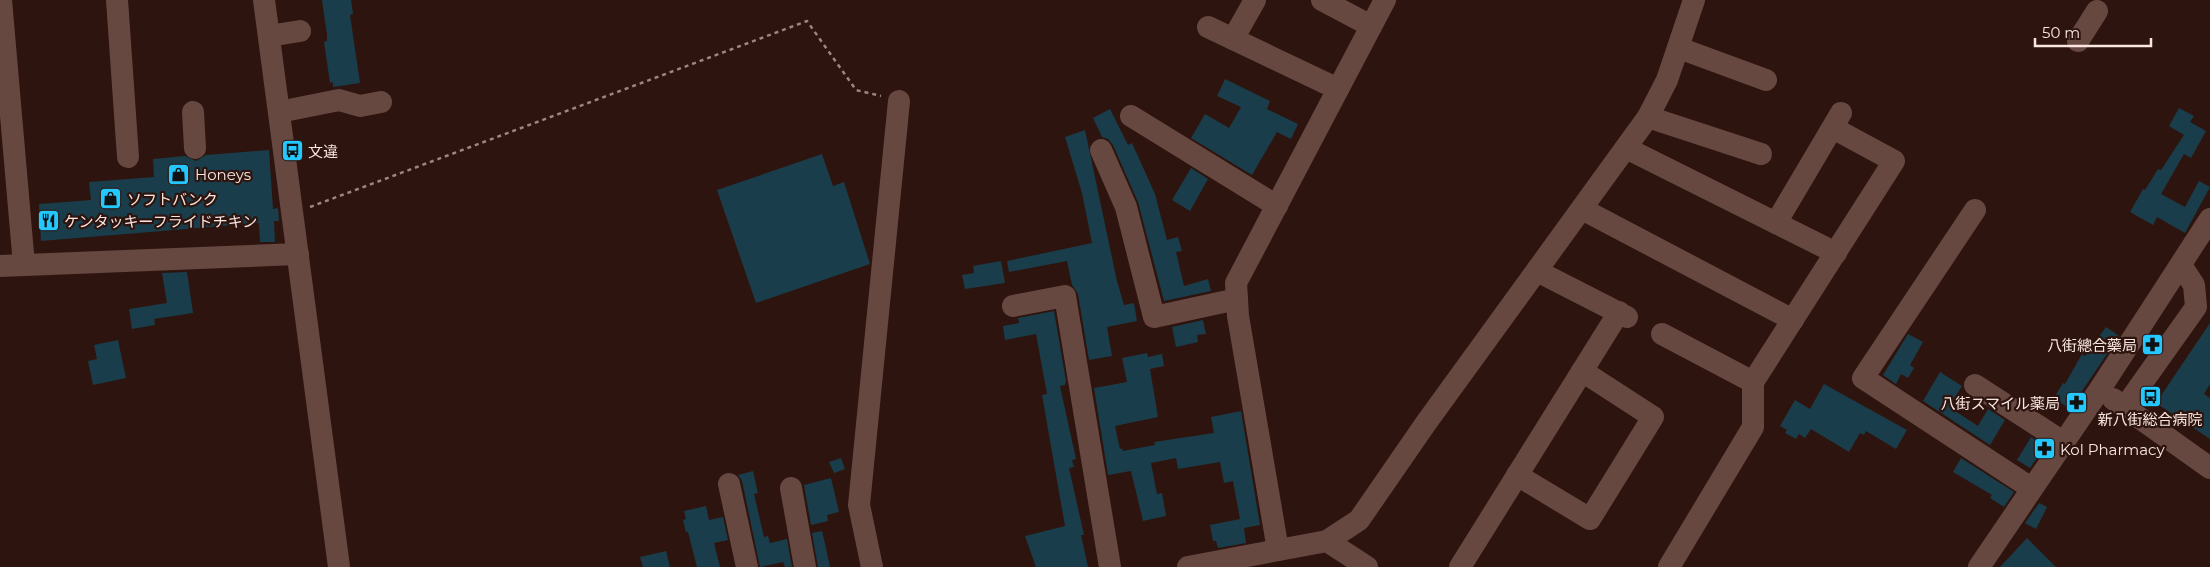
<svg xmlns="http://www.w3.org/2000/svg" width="2210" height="567" font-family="Montserrat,'Noto Sans JP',sans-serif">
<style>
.building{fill:#193d4b}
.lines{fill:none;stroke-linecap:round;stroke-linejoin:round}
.path{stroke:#9c8680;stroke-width:2.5;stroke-dasharray:4 4;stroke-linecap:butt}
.minor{stroke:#674841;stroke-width:22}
.labels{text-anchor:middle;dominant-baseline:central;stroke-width:4.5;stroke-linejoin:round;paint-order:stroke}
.poi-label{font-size:15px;fill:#f9e6e1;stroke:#2e140e;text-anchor:start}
</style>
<rect width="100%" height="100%" fill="#2e140e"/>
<g class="building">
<path d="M322 0H351L353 14 350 15 360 83 333 87V82L330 83 324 42 327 41V35Z"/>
<path d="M1225 79 1270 101 1267 109 1298 124 1291 139 1277 132 1252 175 1191 138 1205 114 1229 128 1241 107 1217 96Z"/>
<path d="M2179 108 2194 116 2190 122 2206 131 2191 158 2184 154 2161 194 2185 207 2199 181 2210 187 2185 233 2157 217 2153 225 2130 212 2143 189 2145 190 2158 169 2161 170 2184 135 2169 126Z"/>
<path d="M1110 109 1128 145 1132 143 1155 194 1167 240 1178 237 1182 251 1176 252 1184 286 1208 279 1211 291 1164 301 1138 202 1113 145 1108 139 1102 137 1093 118Z"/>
<path d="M1085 130 1117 281 1124 305 1134 303 1137 321 1107 327 1112 356 1089 360 1078 294 1072 285 1067 261 1009 272 1007 261 1092 243 1082 193 1065 137Z"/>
<path d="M269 150 273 209 278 208 279 221H274L275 242H260L259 223 41 241 39 204 91 200 89 182 154 177 153 159 185 156 196 161 206 155Z"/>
<path d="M822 154 833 186 844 182 870 264 756 303 717 190Z"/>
<path d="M1191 168 1208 179 1190 211 1172 200Z"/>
<path d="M1001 261 1005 283 965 289 962 275 974 273 973 266Z"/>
<path d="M187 272 193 313 154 319 155 325 132 329 129 309 167 303 162 273Z"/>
<path d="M1054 311 1066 381 1065 385 1060 386 1076 459 1072 460 1074 467 1069 468 1084 535H1081L1088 567H1036L1025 536 1065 526 1042 395 1047 394 1036 334 1005 340 1003 326 1019 323 1018 318Z"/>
<path d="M1203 320 1206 334 1197 335 1198 342 1176 347 1172 327Z"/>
<path d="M2210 323V384L2204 394 2210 398V439L2156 403Z"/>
<path d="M2106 327 2119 336 2070 409 2054 398 2063 383 2065 384 2082 354 2085 356Z"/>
<path d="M1908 334 1923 342 1910 365 1914 368 1908 378 1901 374 1896 384 1883 375Z"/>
<path d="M118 340 126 378 93 385 88 361 97 359 94 345Z"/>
<path d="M1147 353 1148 357 1162 354 1164 366 1150 369 1158 417 1115 426 1120 449 1122 448 1123 451 1155 445 1154 442 1214 433 1211 417 1241 411 1260 525 1244 528 1246 543 1218 548 1216 541H1213L1210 525 1240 519 1233 481 1224 483 1220 462 1178 469 1176 458 1151 463 1157 494 1162 493 1166 516 1143 521 1131 471 1108 475 1094 388 1127 382 1122 358Z"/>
<path d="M1940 372 1962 386 1949 407 1978 426 1988 409 2005 420 1990 445 1923 401Z"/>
<path d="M1824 384 1907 430 1896 449 1866 431 1864 435 1860 433 1849 452 1811 429 1805 438 1799 434 1796 439 1785 433 1787 430 1780 426 1795 400 1810 409Z"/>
<path d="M2031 437 2045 446 2030 468 2017 460Z"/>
<path d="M841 458 845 469 834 473 829 462Z"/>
<path d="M1961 458 2014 492 2004 507 1990 498 1992 495 1953 472Z"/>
<path d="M753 471 758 493 754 494 764 537 768 536 770 543 787 539 792 567H785L783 562 760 567 742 481 738 475Z"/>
<path d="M831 478 839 512 827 515 828 521 811 525 804 485Z"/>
<path d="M2039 503 2047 507 2036 529 2025 523Z"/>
<path d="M706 506 709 520 723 517 728 540 714 543 720 567H697L688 532H686L683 520 686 519 684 511Z"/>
<path d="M822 531 825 544 830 567H818L812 533Z"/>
<path d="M2027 538 2056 567H2000Z"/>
<path d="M666 551 670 567H643L640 557Z"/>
</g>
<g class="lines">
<path class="path" d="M310 207 807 21 856 90 881 96"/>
<g class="minor">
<path d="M1 0 24 265"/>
<path d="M117 0 128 157"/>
<path d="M264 0 339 567"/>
<path d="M1322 0 1371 26"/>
<path d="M1208 27 1338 89"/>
<path d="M269 36 300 31"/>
<path d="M1233 39 1255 0"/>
<path d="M2078 41 2097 11"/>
<path d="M1679 48 1766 80"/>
<path d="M193 112 195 148"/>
<path d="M279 112 339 100 360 106 381 102"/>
<path d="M1131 116 1277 206"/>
<path d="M1648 117 1761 154"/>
<path d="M1626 148 1836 253"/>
<path d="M1101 150 1126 207 1154 317 1237 299"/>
<path d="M1582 209 1793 320"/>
<path d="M1975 210 1863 378 2031 488"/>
<path d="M1776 223 1841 113"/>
<path d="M0 266 298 254"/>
<path d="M1537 271 1627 317"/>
<path d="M1013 306 1065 296 1110 567"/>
<path d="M1662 334 1753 382"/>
<path d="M1975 385 2063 442"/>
<path d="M2113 399 2210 468"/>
<path d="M2125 407 2196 307 2194 285 2181 265"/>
<path d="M1517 475 1590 519 1653 417 1582 371"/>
<path d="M729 484 747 567"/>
<path d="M791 488 805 567"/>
<path d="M1327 541 1359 520 1426 423 1648 117 1667 80 1694 0"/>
<path d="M1278 550 1238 316 1236 283 1385 0"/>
<path d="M872 567 859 505 899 101"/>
<path d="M1188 567 1327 541 1367 567"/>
<path d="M1460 567 1619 312"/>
<path d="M1669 567 1753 427V382L1894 161 1833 128"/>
<path d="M1979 567 2100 389 2210 219"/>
</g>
</g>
<defs>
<symbol id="bus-square" viewBox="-11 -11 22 22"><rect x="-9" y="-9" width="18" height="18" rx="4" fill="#23c9fe" stroke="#2e140e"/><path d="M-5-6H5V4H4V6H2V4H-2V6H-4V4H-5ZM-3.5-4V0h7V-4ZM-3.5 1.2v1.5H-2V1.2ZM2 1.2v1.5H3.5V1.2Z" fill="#111"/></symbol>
<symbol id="shop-square" viewBox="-11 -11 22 22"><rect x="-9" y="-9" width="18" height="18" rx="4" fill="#23c9fe" stroke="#2e140e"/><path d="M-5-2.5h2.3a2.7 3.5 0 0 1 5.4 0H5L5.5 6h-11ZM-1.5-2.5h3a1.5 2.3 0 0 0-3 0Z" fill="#111"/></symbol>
<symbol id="restaurant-square" viewBox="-11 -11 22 22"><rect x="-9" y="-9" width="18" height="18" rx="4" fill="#23c9fe" stroke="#2e140e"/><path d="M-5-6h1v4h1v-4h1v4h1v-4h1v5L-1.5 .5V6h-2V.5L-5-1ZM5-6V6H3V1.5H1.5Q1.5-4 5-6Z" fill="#111"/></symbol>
<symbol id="pharmacy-square" viewBox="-11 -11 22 22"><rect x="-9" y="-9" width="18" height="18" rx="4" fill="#23c9fe" stroke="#2e140e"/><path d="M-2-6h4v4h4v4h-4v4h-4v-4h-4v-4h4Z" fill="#111"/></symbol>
</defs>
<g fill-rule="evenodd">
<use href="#bus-square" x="280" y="138" width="25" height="25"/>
<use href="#shop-square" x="166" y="162" width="25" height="25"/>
<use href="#shop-square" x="98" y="186" width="25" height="25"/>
<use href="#restaurant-square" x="36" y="208" width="25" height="25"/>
<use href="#pharmacy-square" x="2140" y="332" width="25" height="25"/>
<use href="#bus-square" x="2138" y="384" width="25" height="25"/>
<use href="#pharmacy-square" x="2064" y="390" width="25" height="25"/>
<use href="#pharmacy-square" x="2032" y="436" width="25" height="25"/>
</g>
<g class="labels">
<g class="poi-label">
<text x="308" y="151">文違</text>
<text x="195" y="174">Honeys</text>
<text x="127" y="199">ソフトバンク</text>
<text x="64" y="221">ケンタッキーフライドチキン</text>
<text x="2137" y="345" text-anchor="end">八街總合藥局</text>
<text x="2060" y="403" text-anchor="end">八街スマイル薬局</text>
<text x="2150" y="419" text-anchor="middle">新八街総合病院</text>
<text x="2060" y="449">Kol Pharmacy</text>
</g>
</g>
<path d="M2035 38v8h116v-8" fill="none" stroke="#f9e6e1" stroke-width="2.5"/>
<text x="2042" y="38" font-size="15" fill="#f9e6e1" stroke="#2e140e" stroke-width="4" paint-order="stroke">50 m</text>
</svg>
